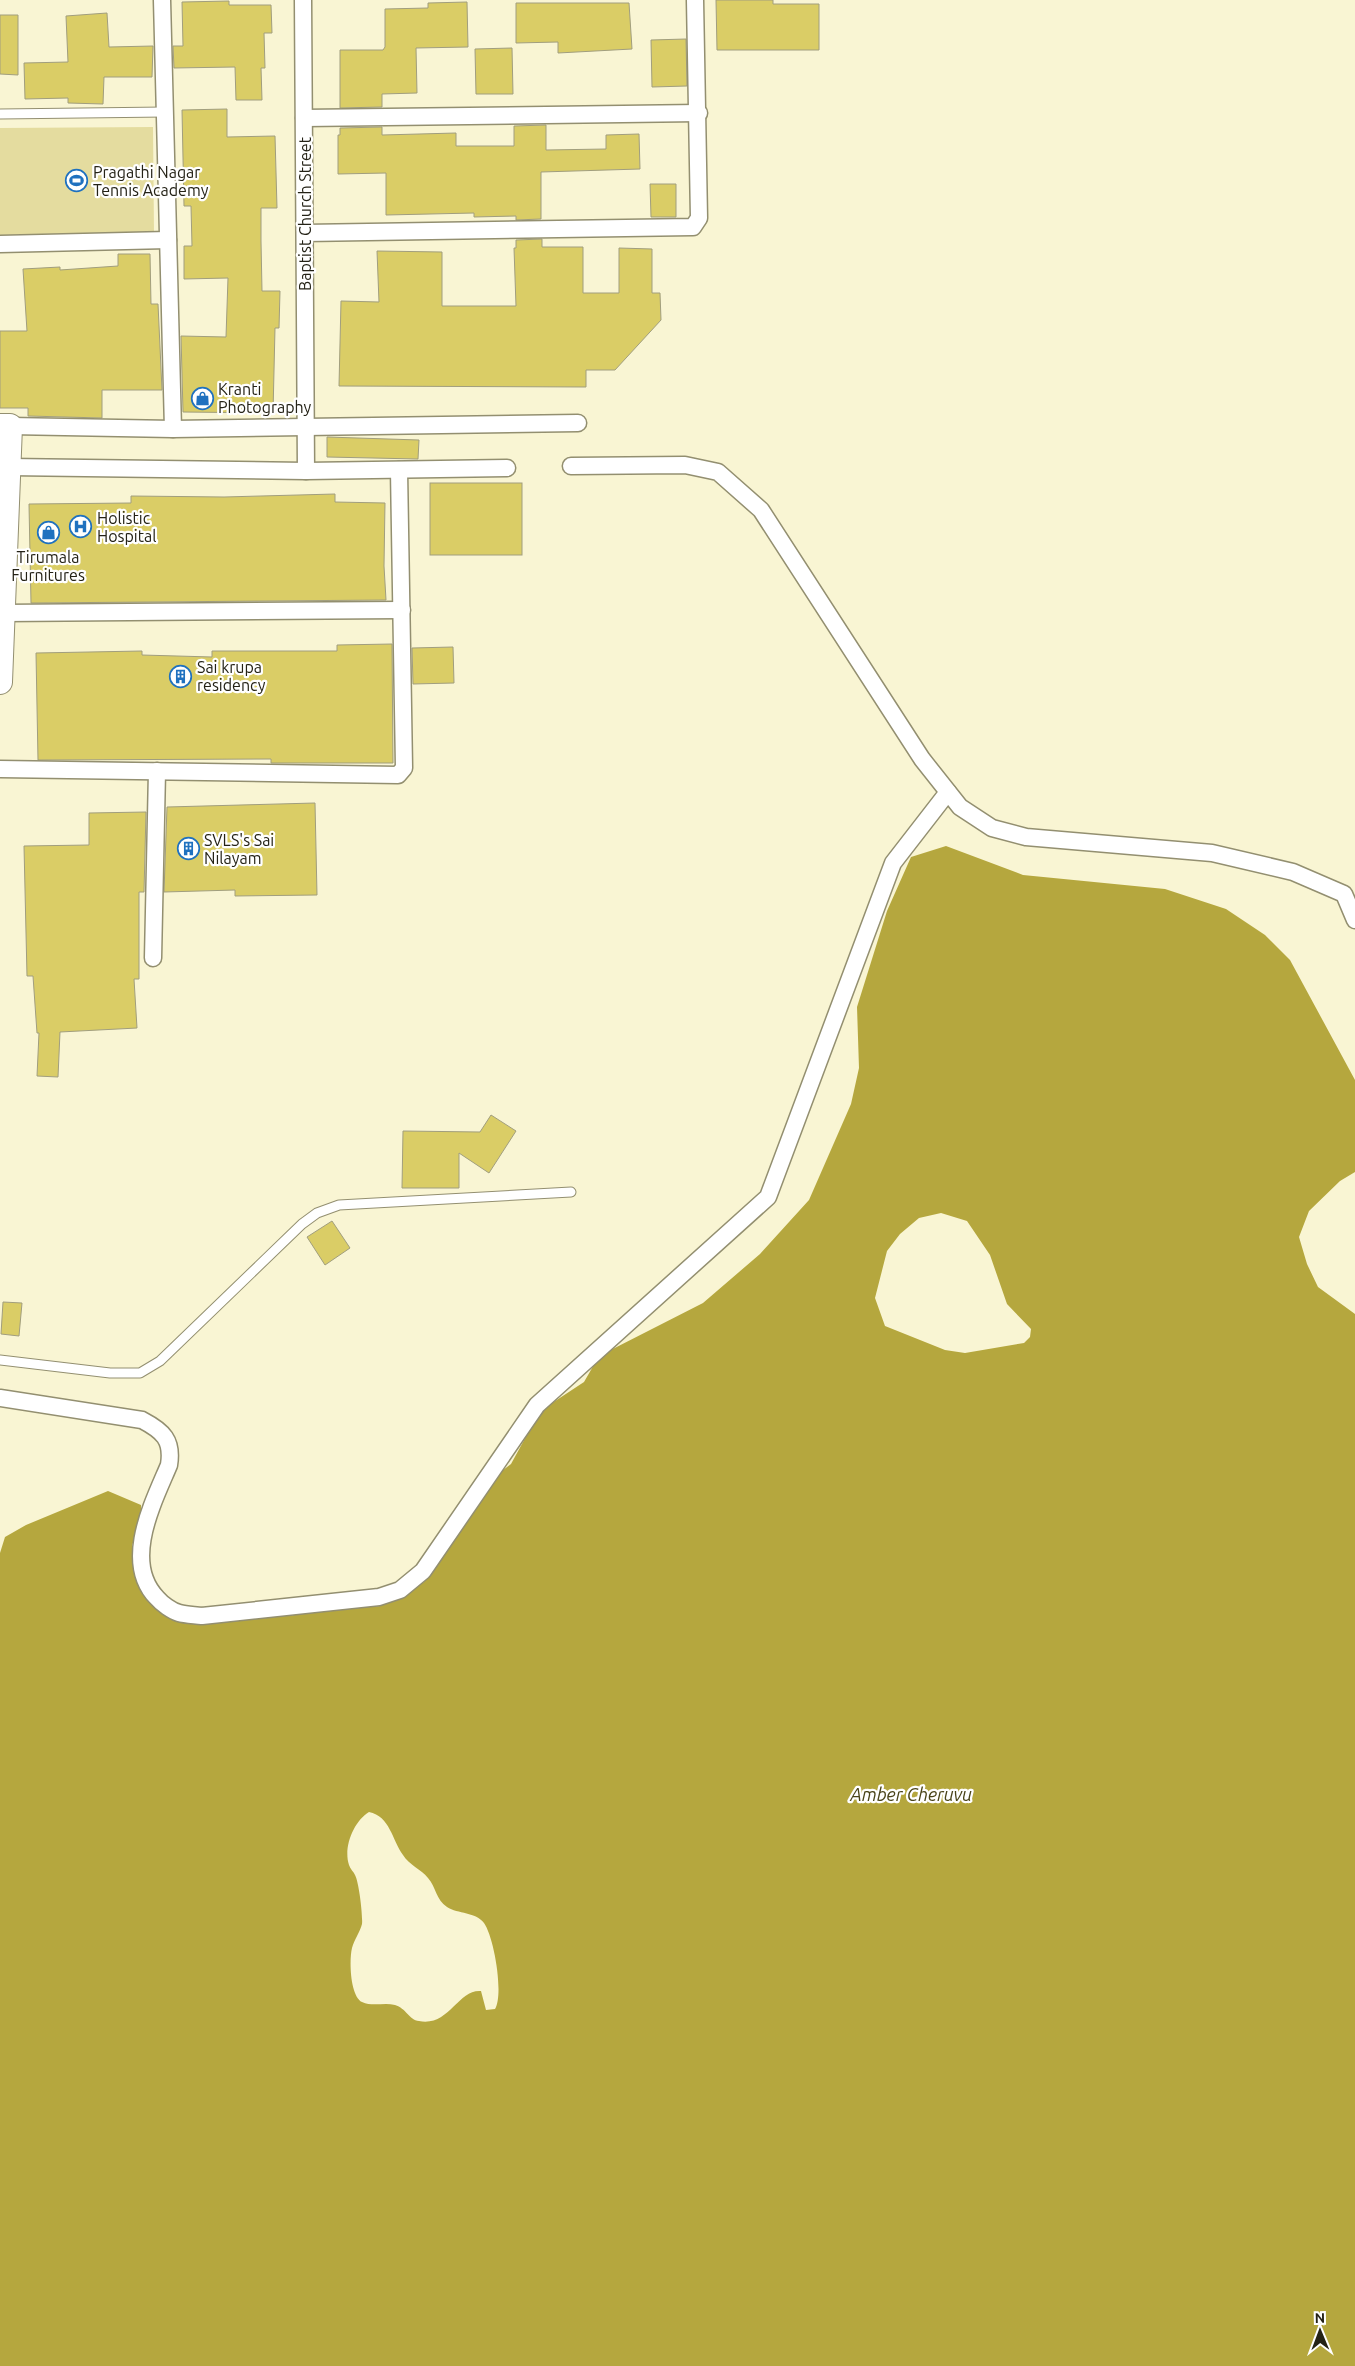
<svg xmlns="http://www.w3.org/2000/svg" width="1355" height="2366" font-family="Ubuntu,sans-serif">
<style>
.green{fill:#e4dc9f}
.water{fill:#b5a73e;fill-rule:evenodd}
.building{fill:#dacd66;stroke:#a19e7e}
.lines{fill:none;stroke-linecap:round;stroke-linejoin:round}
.service-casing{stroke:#938f70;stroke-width:11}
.minor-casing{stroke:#938f70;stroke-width:19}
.secondary-casing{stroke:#938f70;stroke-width:26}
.service{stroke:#fff;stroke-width:9}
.minor{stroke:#fff;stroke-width:16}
.secondary{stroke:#fff;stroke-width:24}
.labels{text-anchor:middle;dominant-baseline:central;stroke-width:4.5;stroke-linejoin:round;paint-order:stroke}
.poi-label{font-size:16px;fill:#242216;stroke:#fff;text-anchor:start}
.street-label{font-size:16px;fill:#242216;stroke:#fff}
.water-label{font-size:18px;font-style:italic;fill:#4a4419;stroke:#fff}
</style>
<rect width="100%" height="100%" fill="#f9f5d3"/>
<path class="green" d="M153 127 154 234 0 236V128Z"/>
<path class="water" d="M946 846 1023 875 1165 889 1226 909 1265 935 1290 960 1355 1080V1172L1340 1181 1309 1211 1299 1237 1307 1264 1318 1287 1355 1314V2366H0V1553L5 1537 26 1525 108 1491 141 1505V1517L132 1546 145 1597 161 1608 290 1616 304 1612 380 1606 424 1582 490 1480 511 1464 540 1411 584 1382 599 1356 703 1303 760 1254 809 1200 851 1104 859 1068 857 1007 887 911 911 857ZM941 1213 967 1221 990 1255 1007 1304 1031 1329 1030 1337 1024 1343 965 1353 945 1350 885 1326 875 1298 887 1251 900 1234 919 1218ZM369 1812C390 1816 392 1840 403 1855 409 1865 421 1869 428 1878 436 1887 436 1900 447 1907 458 1914 476 1912 484 1923 494 1937 504 1994 495 2009L486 2010 481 1991C458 1989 449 2027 419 2021 409 2020 406 2008 395 2005 384 2002 373 2007 362 2002 350 1996 349 1960 352 1948 354 1940 360 1932 362 1924 363 1916 359 1882 355 1875 354 1872 350 1869 349 1865 343 1847 354 1821 369 1812Z"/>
<g class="building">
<path d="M716 0H773V4H819V50H717Z"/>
<path d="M229 1V5H271L272 33H264L265 68H261L262 100H236L235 67 174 68 173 46H183L182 2Z"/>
<path d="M467 2 468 47 416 48 417 93 382 94V107L340 108V50H383L385 47V9L428 8V3Z"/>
<path d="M516 3H629L632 49 558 53V42L516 43Z"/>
<path d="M107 13 109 47 153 46 152 77H104L103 104 68 103V98L25 99 24 63 68 62 66 16Z"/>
<path d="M0 15H18V75L0 74Z"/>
<path d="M686 39 687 86 652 87 651 40Z"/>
<path d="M512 48 513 94H476L475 49Z"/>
<path d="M227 109V137L275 136 277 208H261V241L262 291H280L279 328H275L273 413 183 412 181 336 226 337 228 278 184 279V246H192L191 206H184L182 110Z"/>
<path d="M546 125V150L606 149V135L639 134 640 169 541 172V219L516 220V216L474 217V213L386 215V173L338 174V135H340V128L382 127V135L456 133V146H514V126Z"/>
<path d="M650 184H676V217H651Z"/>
<path d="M542 239V247H583V293H619V248L652 249V293H660L661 320 615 370H586V387L339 386 341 301 379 302 377 251 442 252V306H516L514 248H516V240Z"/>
<path d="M118 254H150L151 304H158L162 390H102V418L28 416V408H0V331H27L23 269 60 267V270L118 266Z"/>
<path d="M327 437 419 440 418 459 327 457Z"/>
<rect x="430" y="483" width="92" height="72"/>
<path d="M335 494V502L385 503 384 566 386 600 31 603 29 504 131 503V496L224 497Z"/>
<path d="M392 644 393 763H271V759L38 760 36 653 142 651V655L212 657V651H337V645Z"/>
<path d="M453 647 454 683 413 684 412 648Z"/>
<path d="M315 803 317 895 235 896V890L164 892 167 807Z"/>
<path d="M146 812 144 892H139V979H134L137 1028 60 1032 58 1077 37 1076 39 1033H37L33 976H27L24 846 89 845V813Z"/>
<path d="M491 1115 516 1131 489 1173 459 1153V1188H402L403 1131 480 1132Z"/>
<path d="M332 1221 350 1248 325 1265 307 1237Z"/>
<path d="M3 1302 22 1303 19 1336 1 1334Z"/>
</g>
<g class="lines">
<defs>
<g id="service">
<path d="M0 114 165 112"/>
<path d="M0 1360 110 1373H140L160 1361 302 1224 317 1213 339 1205 571 1192"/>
</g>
<g id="minor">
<path d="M162 0 173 429"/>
<path d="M303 0 306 471"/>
<path d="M304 118 699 113"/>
<path d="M305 233 693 227 699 218 695 0"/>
<path d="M0 244 168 240"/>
<path d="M10 426 173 429 578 423"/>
<path d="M571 466 685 465 718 472 761 510 922 759 960 807 992 828 1026 837 1212 853 1293 872 1344 894 1355 920"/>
<path d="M9 467 306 471 507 468"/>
<path d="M3 613 402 610"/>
<path d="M0 769 398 775 404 768 399 470"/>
<path d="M153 958 157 771"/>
<path d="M0 1398 142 1420C163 1431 173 1440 169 1465 153 1503 122 1562 157 1598 162 1604 172 1611 179 1613 186 1615 195 1615 202 1616L379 1597 400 1590 423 1571 537 1405 768 1197 893 863 948 792"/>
</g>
<path id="secondary" d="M0 426H10L0 682"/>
</defs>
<use href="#service" class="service-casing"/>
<use href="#minor" class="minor-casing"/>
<use href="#secondary" class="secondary-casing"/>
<use href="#service" class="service"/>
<use href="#minor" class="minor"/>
<use href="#secondary" class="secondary"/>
</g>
<defs>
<symbol id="stadium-ring" viewBox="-11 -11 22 22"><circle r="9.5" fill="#fff" stroke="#1f71bf" stroke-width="1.5"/><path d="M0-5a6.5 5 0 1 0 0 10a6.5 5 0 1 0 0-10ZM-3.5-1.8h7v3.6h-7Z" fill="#1f71bf"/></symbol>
<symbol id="shop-ring" viewBox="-11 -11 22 22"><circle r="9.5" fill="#fff" stroke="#1f71bf" stroke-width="1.5"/><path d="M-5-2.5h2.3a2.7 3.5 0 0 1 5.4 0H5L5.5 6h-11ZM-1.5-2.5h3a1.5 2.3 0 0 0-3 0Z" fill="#1f71bf"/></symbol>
<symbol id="hospital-ring" viewBox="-11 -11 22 22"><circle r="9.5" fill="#fff" stroke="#1f71bf" stroke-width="1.5"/><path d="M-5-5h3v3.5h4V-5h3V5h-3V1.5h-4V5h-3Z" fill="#1f71bf"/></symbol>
<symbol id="building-ring" viewBox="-11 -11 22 22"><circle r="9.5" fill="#fff" stroke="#1f71bf" stroke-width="1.5"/><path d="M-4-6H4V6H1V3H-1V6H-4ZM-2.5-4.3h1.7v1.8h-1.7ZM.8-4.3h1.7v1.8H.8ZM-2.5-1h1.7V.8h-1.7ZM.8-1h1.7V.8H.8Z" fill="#1f71bf"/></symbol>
</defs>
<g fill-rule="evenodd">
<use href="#stadium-ring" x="64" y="168" width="25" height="25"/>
<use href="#shop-ring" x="190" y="386" width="25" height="25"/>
<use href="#hospital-ring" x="68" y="514" width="25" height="25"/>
<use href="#shop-ring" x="36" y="520" width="25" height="25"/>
<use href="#building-ring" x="168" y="664" width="25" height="25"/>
<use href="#building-ring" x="176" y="836" width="25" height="25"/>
</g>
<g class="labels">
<g class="poi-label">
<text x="93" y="172">Pragathi Nagar<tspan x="93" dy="18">Tennis Academy</tspan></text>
<text x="218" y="389">Kranti<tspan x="218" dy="18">Photography</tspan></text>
<text x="97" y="518">Holistic<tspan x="97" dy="18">Hospital</tspan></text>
<text x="48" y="557" text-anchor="middle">Tirumala<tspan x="48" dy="18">Furnitures</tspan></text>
<text x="197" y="667">Sai krupa<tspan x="197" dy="18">residency</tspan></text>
<text x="204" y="840">SVLS's Sai<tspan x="204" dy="18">Nilayam</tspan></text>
</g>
<g class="street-label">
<text transform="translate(305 214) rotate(-90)">Baptist Church Street</text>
</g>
<g class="water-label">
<text x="911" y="1794">Amber Cheruvu</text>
</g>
</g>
<g transform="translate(1320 2331) rotate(359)" stroke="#ffffff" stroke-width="4" paint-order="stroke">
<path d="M0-4L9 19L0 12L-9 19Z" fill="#242216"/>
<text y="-8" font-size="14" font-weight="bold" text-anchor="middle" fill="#242216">N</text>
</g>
</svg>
